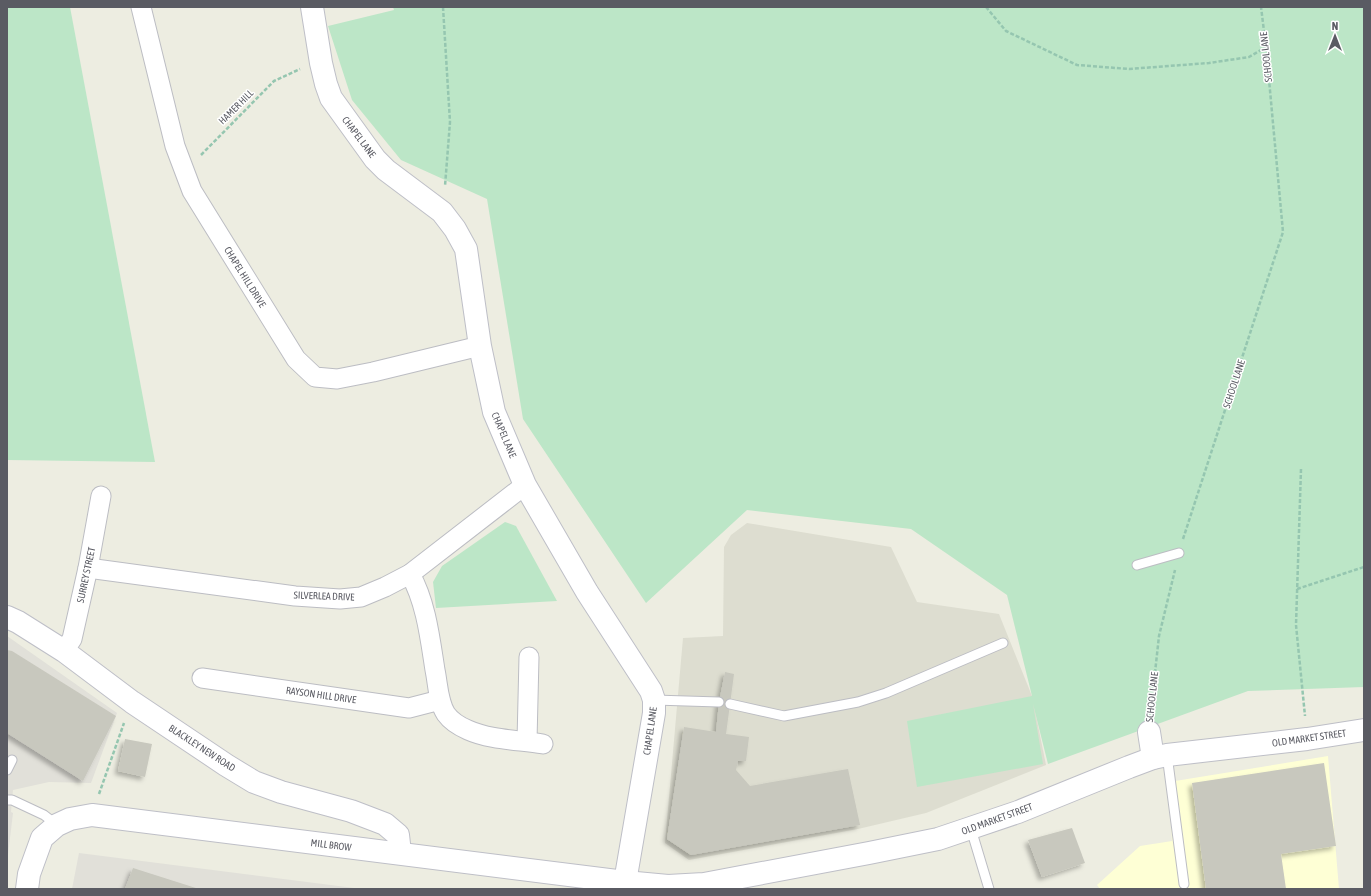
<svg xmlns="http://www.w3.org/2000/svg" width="1371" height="896" font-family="'Asap Condensed',sans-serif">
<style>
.commercial{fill:#feffd5}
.industrial{fill:#e1e0d9}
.education{fill:#ddddd0}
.green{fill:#bce6c7}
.building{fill:#c8c8be;filter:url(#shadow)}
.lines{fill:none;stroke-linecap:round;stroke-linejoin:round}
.lane-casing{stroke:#bcbdc3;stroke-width:11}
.street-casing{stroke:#bcbdc3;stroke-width:21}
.secondary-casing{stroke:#bebfc7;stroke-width:24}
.path{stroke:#95c6b0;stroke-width:2.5;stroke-dasharray:4 2;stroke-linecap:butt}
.lane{stroke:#fff;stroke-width:9}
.street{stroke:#fff;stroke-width:19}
.secondary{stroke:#fff;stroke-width:22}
.labels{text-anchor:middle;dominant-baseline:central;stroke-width:3;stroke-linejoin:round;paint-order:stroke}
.street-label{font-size:10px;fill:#5a5b63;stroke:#fff}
</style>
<defs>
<filter id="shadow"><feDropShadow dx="-3.5" dy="3.5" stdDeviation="2" flood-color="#0004"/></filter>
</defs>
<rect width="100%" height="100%" fill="#edede1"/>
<path class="commercial" d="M1328 756 1339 889H1100L1097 885 1140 846 1172 841 1169 782Z"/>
<g class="industrial">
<path d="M7 636 117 713 91 783 49 782 13 790 11 812 13 813 7 863Z"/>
<path d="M79 853 362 889H72Z"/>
</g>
<path class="education" d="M747 523 891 547 917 602 999 614 1032 696 1046 765 926 813 858 829 689 860 665 843 683 638 723 636 724 547 731 535Z"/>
<g class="green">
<path d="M7 7H70L155 462 7 460Z"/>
<path d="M393 7H1364V687L1248 691 1048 764 1033 704 1043 764 917 787 907 721 1032 696 1007 595 911 529 747 510 646 603 523 419 487 199 401 160 352 100 328 26 394 10Z"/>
<path d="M505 522 516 526 557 601 436 608 433 582 442 566Z"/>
</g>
<g class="building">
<path d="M7 650 12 651 116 716 83 781 7 733Z"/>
<path d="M725 672 734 674 726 734 749 737 746 761H738L736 770 750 786 848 769 860 825 691 855 667 839 684 727 716 732 719 702Z"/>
<path d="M125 739 152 744 145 777 118 771Z"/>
<path d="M1324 763 1336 846 1281 854 1286 889H1206L1192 783Z"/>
<path d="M1072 828 1085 863 1042 877 1028 840Z"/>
<path d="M133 868 199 889H125Z"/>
</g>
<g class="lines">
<defs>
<g id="lane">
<path d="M1137 565 1179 553"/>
<path d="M654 700 719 702"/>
<path d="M730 704 784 716 858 702 886 693 1003 643"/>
<path d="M1167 755 1184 884"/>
<path d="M7 770 12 760"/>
<path d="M7 800H12L44 815 57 825"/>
<path d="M971 829 989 889"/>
</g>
<g id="street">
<path d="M141 7 175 146 192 191 296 359 315 377 337 379 373 372 480 346"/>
<path d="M88 568 295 596 340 599 361 597 385 587 410 574 525 485"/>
<path d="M410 574C426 602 430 638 435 670 438 684 438 702 446 714 451 721 461 727 468 730 490 740 519 740 543 744"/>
<path d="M64 651 72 639 88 568 101 496"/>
<path d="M202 678 409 708 440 700"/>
<path d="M527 741 529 657"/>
</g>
<g id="secondary">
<path d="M312 7 321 63 326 84 331 98 375 159 386 170 442 212 455 229 466 249 480 346 494 412 525 485 587 592 651 691 654 700V713L625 882"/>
<path d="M7 617 18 622 64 651 132 702 226 765 254 782 281 792 351 811 385 824 398 835 400 853"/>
<path d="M1149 732 1153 758"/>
<path d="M27 889 29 874 42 838 57 825 70 819 92 815 625 882 668 886 704 884 869 853 938 839 1018 812 1129 767 1153 758 1167 755 1307 739 1364 730"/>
</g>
</defs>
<use href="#lane" class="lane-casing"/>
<use href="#street" class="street-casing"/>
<use href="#secondary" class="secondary-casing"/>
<g class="path">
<path d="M443 7 450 122 445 186"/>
<path d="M986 7 1006 31 1077 65 1129 69 1209 63 1249 57 1266 47"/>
<path d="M201 155 274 81 300 69"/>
<path d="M1301 469 1296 625 1305 716"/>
<path d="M1183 539 1283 232 1266 47 1261 7"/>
<path d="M1297 589 1364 567"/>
<path d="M1151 709 1159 636 1175 570"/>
<path d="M99 794 124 723"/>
</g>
<use href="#lane" class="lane"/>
<use href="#street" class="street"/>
<use href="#secondary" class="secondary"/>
</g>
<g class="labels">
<g class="street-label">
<text transform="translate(1266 57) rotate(-96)">SCHOOL LANE</text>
<text transform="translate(236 107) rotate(-45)">HAMER HILL</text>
<text transform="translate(359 137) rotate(53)">CHAPEL LANE</text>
<text transform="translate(245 277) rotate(58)">CHAPEL HILL DRIVE</text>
<text transform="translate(1234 384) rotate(-72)">SCHOOL LANE</text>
<text transform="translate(504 435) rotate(67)">CHAPEL LANE</text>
<text transform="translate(86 575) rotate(-78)">SURREY STREET</text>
<text transform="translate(324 596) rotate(2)">SILVERLEA DRIVE</text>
<text transform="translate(321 695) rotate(8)">RAYSON HILL DRIVE</text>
<text transform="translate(1152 697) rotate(-84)">SCHOOL LANE</text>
<text transform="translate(650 731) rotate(-82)">CHAPEL LANE</text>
<text transform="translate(1309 738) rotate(-8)">OLD MARKET STREET</text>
<text transform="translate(202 748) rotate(33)">BLACKLEY NEW ROAD</text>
<text transform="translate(997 819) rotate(-20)">OLD MARKET STREET</text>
<text transform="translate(331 845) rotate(7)">MILL BROW</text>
</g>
</g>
<rect width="1371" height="896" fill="none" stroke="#5a5b63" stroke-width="16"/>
<g transform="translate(1335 36)" stroke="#ffffff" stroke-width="3" paint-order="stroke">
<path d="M0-3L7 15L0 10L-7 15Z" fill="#5a5b63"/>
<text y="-6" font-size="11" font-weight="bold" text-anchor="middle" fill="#5a5b63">N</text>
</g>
</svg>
